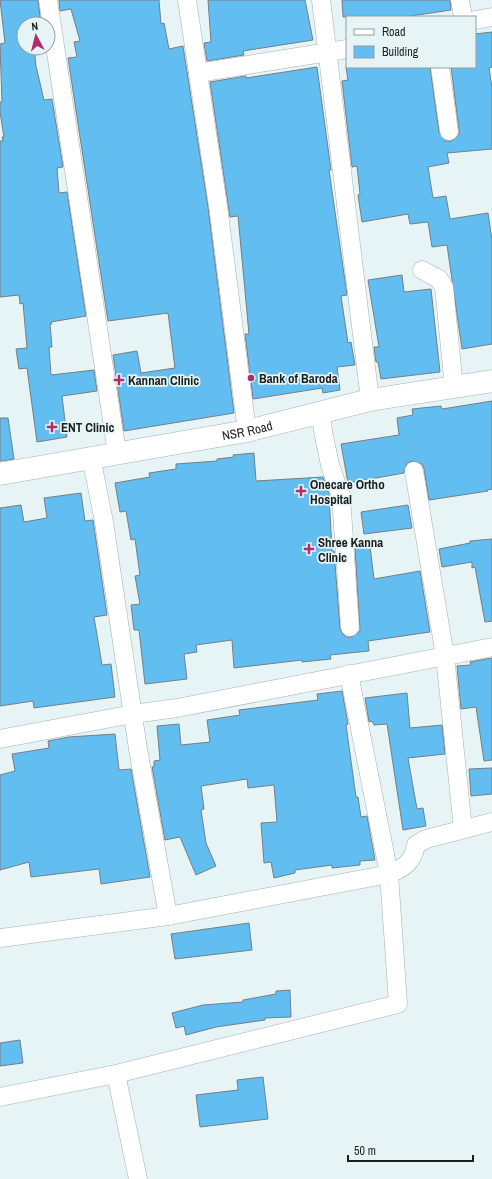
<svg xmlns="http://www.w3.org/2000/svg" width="492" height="1179" font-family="'Archivo Narrow',sans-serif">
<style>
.building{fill:#62bdf0;stroke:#757f85}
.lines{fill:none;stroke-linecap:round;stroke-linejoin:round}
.minor-casing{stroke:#a5b2b3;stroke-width:19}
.major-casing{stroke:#a5b2b3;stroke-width:23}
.minor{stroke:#fff;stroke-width:18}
.major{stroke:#fff;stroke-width:22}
.poi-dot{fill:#b22b6d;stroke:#e6f4f6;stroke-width:1.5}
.labels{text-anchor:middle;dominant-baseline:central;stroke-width:3.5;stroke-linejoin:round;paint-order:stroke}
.poi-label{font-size:13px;font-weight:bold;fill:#191e1e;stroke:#e6f4f6;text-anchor:start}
.street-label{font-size:13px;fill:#191e1e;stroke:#e6f4f6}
</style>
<rect width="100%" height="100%" fill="#e6f4f6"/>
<g class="building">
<path d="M0 0H38L41 24H24V48H34L36 66 44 100 52 99 63 167 57 168 59 193 67 192 86 316 51 322 52 324H50L52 347H49L51 375 94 370 97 391 62 396 67 437 37 442 27 368 19 369 16 349 27 348 23 303 20 304 19 295 0 297V141H3L2 137H4L0 112V102H2L0 44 5 43Z"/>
<path d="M59 0H159L161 24 164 23 169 49 183 46 208 207 234 413 124 431 113 355 137 351 141 373 175 368 168 313 108 321 68 58 77 57 74 42 80 41 71 9 60 11Z"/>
<path d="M208 0H305L313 40 243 51 244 55 207 61 204 43 211 42Z"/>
<path d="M342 0H450L451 10 404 17H343Z"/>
<path d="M492 32V67L489 68 492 88V149L447 153 449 163 428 167 433 198 446 196 450 219 488 213 492 240V344L462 349 447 245 432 247 428 222 410 224 408 214 362 222 358 195 360 194 357 166 352 167 342 81 348 80 346 67H430L439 132 445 141H451L459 135V130L451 67H475V34Z"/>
<path d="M317 67 331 170H329L347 295 341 296 348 343 351 342 355 365 337 367 340 390 323 393 322 388 253 399 245 334H249L238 216 230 217 210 82 246 76V78Z"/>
<path d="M402 275 404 292 431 289 440 372 381 379 378 362H376L374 347H379L368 280Z"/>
<path d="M492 401V489L487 490 488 491 429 500 424 469 422 464 413 461 407 463 404 473 348 483 341 444 399 435 397 418 413 415 412 409 441 406 442 409Z"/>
<path d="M0 418H8L14 459 0 461Z"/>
<path d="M254 453 256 481 323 477 329 494 332 551H334L340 628 342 633 346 637H351L360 631 355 548 370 546 374 579 420 571 430 632 368 641 369 651 330 655 331 659 302 662V660L234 668 232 640 196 645 197 652 184 654 187 679 145 684 139 630H134L131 605 140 604 135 576 140 575 135 539 131 540 126 511 120 512 115 483 150 477 149 473 176 469V464L217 461V459L234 457 233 455Z"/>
<path d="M81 493 85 521 93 520 107 615 94 617 102 665 111 664 115 697 34 708 33 701 0 706V508L21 505 24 522 47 518 44 498Z"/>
<path d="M408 505 412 528 364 534 361 512Z"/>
<path d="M492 539V621L485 622 475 567 472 568V562L442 567 439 549 470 543V541Z"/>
<path d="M492 658V760L484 761 476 707 461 709 457 666 471 665 470 662Z"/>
<path d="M342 691 348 724 346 725 356 797H358L361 817 367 816 375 860 360 861V865L332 868V865L295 870V873L274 878 271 862 264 863 261 823 277 822 274 785 248 788 247 779 201 786 204 809 201 810 206 843 216 866 196 875 180 837 165 840 152 767H154V761L160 760 157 726 179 724 181 745 210 742 207 720 240 715 239 710 318 700 317 694Z"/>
<path d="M407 693 410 728 442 725 445 754 408 758 417 809 423 808 426 826 403 830 387 724 374 725 372 721 369 722 365 698Z"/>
<path d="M115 734 119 770 131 769 150 877 101 884 99 869 31 877 29 862 0 870V775L15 771 12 754 49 748 48 741 69 737Z"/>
<path d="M492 768V794L471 796 469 769Z"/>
<path d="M249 923 252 950 175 959 171 934Z"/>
<path d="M290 990 291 1017 265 1018V1020L216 1027 186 1035 184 1026 176 1028 172 1013 203 1005 243 1002V1000L276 994V991Z"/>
<path d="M20 1040 23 1063 0 1066V1043Z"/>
<path d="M263 1077 268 1119 200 1127 196 1095 238 1090 237 1080Z"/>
</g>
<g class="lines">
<defs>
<g id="minor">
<path d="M48 0 117 453"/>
<path d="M187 0 218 206 247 431"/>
<path d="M321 0 370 400"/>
<path d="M460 0 463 17"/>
<path d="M475 20 492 17"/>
<path d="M440 67 449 131"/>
<path d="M198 73 347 49"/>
<path d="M422 270 439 279 444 287 454 388"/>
<path d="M321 412 323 431 330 465 341 496 350 627"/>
<path d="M91 457 104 522 138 749 168 916"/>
<path d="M414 471 445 656 463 829"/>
<path d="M0 739 133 714 177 708 492 647"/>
<path d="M0 938 168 916 389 874C404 868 413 862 416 845L426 839 492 822"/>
<path d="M116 1074 138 1179"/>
<path d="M0 1097 116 1074 398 1004 389 874 349 674"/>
</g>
<g id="major">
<path id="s1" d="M0 474 247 431 370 400 492 381"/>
</g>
</defs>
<use href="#minor" class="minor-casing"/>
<use href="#major" class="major-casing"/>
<use href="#minor" class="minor"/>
<use href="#major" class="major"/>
</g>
<g class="poi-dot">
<circle cx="251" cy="378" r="4"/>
<path d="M117 374h4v4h4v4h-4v4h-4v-4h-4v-4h4z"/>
<path d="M50 421h4v4h4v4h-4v4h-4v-4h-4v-4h4z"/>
<path d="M299 485h4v4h4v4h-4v4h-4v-4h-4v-4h4z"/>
<path d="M307 543h4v4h4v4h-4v4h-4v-4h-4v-4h4z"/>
</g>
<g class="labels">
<g class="poi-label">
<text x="259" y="378">Bank of Baroda</text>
<text x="128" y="380">Kannan Clinic</text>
<text x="61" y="427">ENT Clinic</text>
<text x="310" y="484">Onecare Ortho<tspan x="310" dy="15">Hospital</tspan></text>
<text x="318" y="542">Shree Kanna<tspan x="318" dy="15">Clinic</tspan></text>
</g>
<g class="street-label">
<text stroke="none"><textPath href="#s1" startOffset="251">NSR Road</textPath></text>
</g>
</g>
<rect x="346" y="16" width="130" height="52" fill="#e6f4f6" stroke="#949ea0"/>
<rect x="354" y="29" width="20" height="6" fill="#ffffff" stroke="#949ea0"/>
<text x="382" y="36" font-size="12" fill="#191e1e">Road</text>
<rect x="354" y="46" width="20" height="12" fill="#62bdf0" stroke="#949ea0"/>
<text x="382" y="56" font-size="12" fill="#191e1e">Building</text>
<g transform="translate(36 36) rotate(353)"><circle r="19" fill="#e6f4f6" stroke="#949ea0"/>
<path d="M0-3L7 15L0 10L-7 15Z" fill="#b22b6d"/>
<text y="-6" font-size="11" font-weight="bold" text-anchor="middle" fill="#191e1e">N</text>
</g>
<path d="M348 1155v6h125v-6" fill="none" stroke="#191e1e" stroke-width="2"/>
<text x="354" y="1155" font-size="12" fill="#191e1e" stroke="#e6f4f6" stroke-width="3" paint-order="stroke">50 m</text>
</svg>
